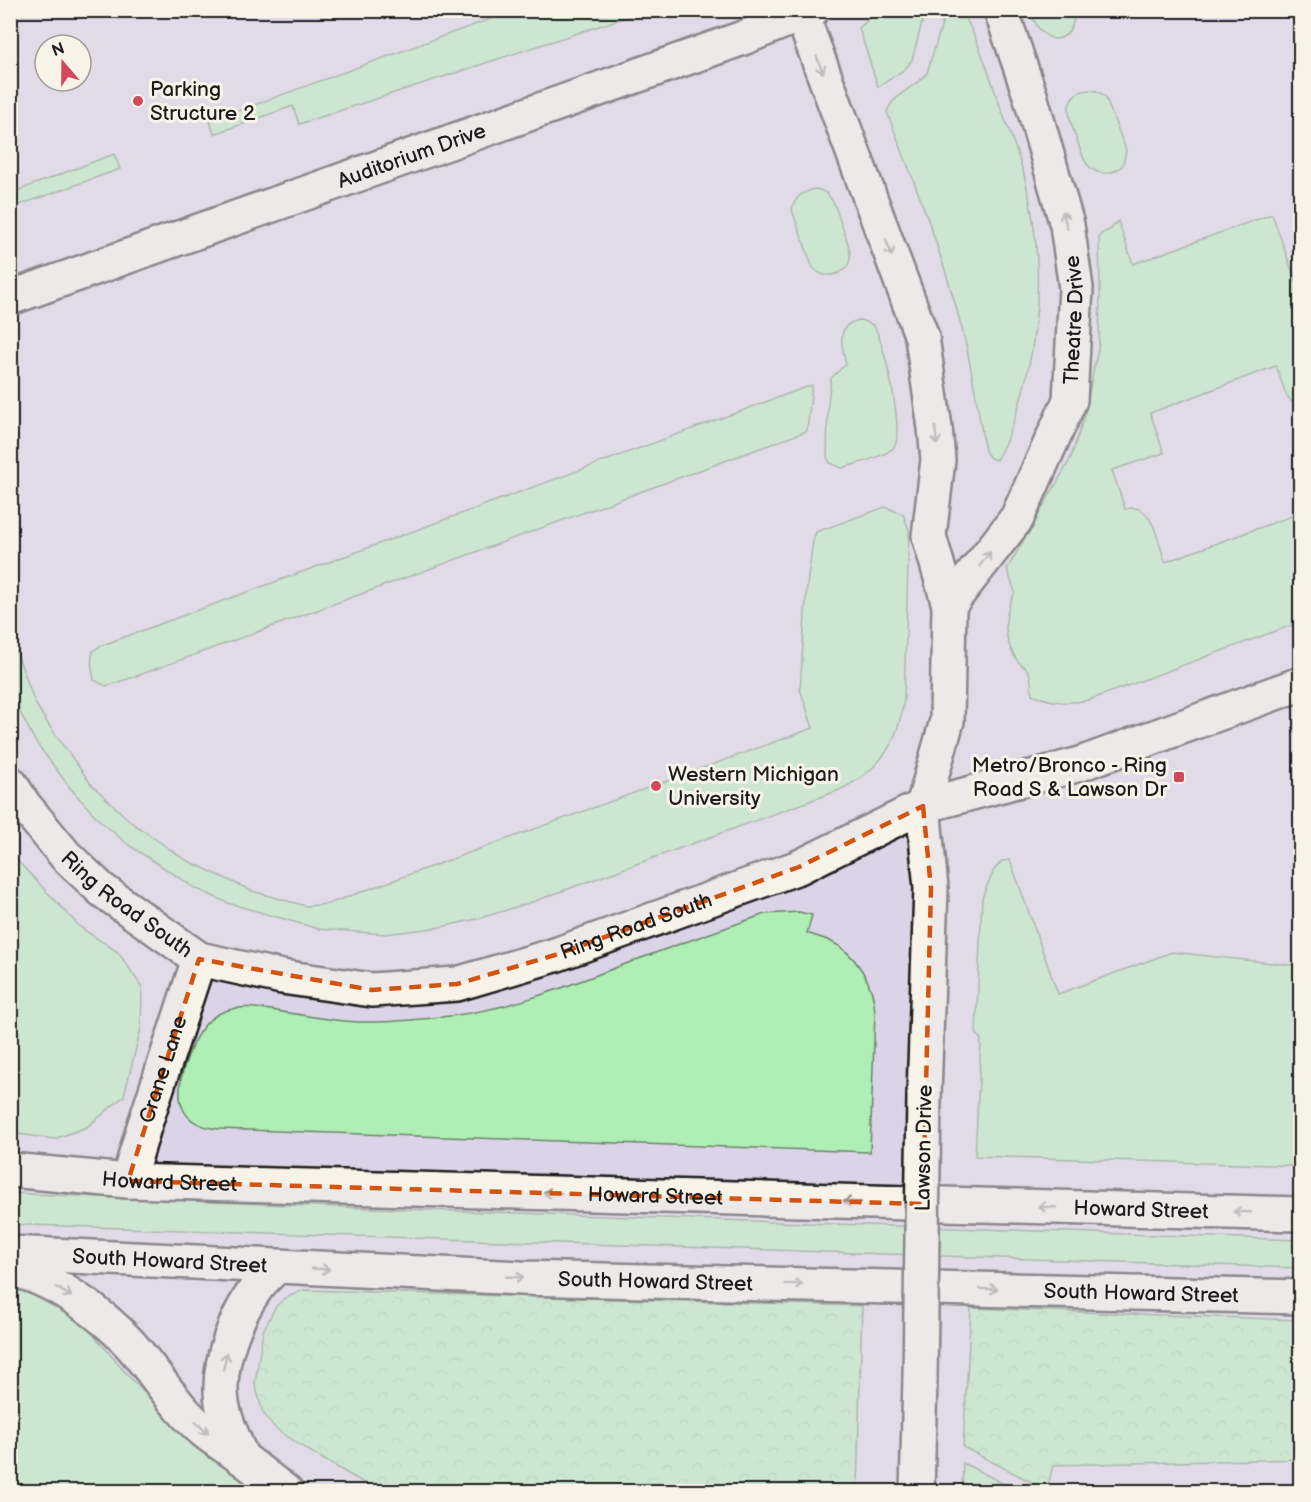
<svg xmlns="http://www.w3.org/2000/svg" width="1311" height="1502" font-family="'Balsamiq Sans',sans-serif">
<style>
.built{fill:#dbd3e7;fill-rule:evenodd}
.grass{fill:#afeeb5;stroke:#668568;stroke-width:1.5}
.forest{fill:url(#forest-crowns);stroke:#668568;stroke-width:1.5}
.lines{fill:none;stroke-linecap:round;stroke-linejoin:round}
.street-casing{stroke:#1c1c1c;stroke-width:38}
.secondary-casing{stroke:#1c1c1c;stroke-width:38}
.street{stroke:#f7f3e8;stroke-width:33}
.secondary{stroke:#f7f3e8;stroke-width:33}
.street-bridge-casing{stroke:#1c1c1c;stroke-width:38;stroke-linecap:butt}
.street-bridge{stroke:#f7f3e8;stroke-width:33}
.oneway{stroke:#94928c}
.marked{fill:none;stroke:#d4530e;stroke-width:4.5;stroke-dasharray:12 8;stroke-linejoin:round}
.poi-dot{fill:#d1495b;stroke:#f7f3e8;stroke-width:2}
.labels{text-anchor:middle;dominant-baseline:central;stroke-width:6;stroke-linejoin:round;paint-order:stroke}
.poi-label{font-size:21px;fill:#1c1c1c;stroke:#f7f3e8;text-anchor:start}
.street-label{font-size:21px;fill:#1c1c1c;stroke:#f7f3e8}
</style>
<defs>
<pattern id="forest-crowns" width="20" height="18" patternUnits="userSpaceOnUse" patternTransform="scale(1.5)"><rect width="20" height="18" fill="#afeeb5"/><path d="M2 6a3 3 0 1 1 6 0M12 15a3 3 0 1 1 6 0" fill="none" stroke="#96cc9b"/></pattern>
</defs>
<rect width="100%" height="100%" fill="#e6e0e7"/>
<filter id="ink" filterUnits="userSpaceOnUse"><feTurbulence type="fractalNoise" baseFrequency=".0167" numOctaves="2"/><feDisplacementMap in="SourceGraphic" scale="12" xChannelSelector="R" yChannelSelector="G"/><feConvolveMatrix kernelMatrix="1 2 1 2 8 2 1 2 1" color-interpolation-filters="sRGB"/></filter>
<g filter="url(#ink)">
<path class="built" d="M11 11H1300V1491H11ZM45 45H81V81H45Z"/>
<g class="grass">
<path d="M515 10 645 11 299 124 293 106 214 134 210 121Z"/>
<path d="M890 10 925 11 912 60 905 69 878 87 859 28 870 18Z"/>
<path d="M946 11H960L963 13C979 42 989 74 1000 106 1008 129 1018 152 1024 175 1041 242 1042 312 1026 379 1019 407 1011 435 996 460L990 458 985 451C978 411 973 370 962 329 943 255 915 183 887 112 894 93 915 88 927 73Z"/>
<path d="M1030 11H1074C1076 31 1059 49 1042 32 1036 27 1033 18 1030 11Z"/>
<path d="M1089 90 1097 91 1105 96 1126 150 1123 165C1113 175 1097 177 1087 164 1082 157 1079 146 1076 138 1069 119 1060 93 1089 90Z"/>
<path d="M114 154 120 169 11 208V193Z"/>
<path d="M815 189C820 190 824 191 827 194 835 202 838 214 841 224 848 242 861 269 832 275 823 276 816 273 812 266L792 210C795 197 802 192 815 189Z"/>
<path d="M1272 214 1300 293V406C1284 403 1282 379 1276 366L1150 413 1164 453 1112 470 1125 509C1128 509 1132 507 1135 508 1154 510 1160 548 1165 562L1300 513V622L1089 700C1068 704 1051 703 1032 694 1031 688 1032 675 1028 671 1024 666 1018 663 1015 657 1002 636 1004 613 1015 592L1007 569 1070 460 1084 417 1099 344 1100 292 1099 237 1101 234 1111 229 1118 221 1133 264Z"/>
<path d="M861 320 873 325C884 338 905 434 894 447 886 457 854 464 842 468L830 463 827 457 828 403 831 378 846 364C842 347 834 323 861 320Z"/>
<path d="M812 385 807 431 131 678 106 686 94 680C92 669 90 662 93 651L100 646Z"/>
<path d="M885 507 903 514 909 530 904 700C898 744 879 772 837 791L535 901 481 918 441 927 386 934 319 929 228 903 195 888 130 846 100 821 71 789 35 741 17 706 11 692V637L35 703 48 724 91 784 131 822 184 859 252 891 306 906 328 904 813 728 800 689 807 585 813 541 816 532Z"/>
<path d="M11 854 81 928 118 952 142 987 141 1028 124 1096 87 1127 54 1139 11 1133 10 1062 15 1024 11 1012Z"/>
<path d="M1010 860 1058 994 1172 952 1300 966V1166L975 1156 981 1040 976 1033 982 898 994 870 1002 861Z"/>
<path d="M799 912 812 915 807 933C815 936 823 938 830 941 856 953 874 984 875 1012L870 1152 219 1129C178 1125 174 1098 185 1064 192 1043 202 1019 225 1011 248 1003 273 1011 296 1014 319 1018 341 1022 364 1022 392 1023 422 1019 450 1016 512 1009 570 985 628 963 673 946 719 930 765 914Z"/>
<path d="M10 1193 310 1206 1300 1240V1268L31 1225 11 1224Z"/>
<path d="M11 1286C30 1292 52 1299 69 1312 94 1331 112 1359 134 1382 171 1422 213 1458 257 1491L36 1492 11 1488Z"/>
<path d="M963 1463 1018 1491H962Z"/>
</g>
<g class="forest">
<path d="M303 1290 862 1306 857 1491H377L306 1449 275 1428 263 1413 255 1384 263 1331 276 1306 286 1298Z"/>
<path d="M971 1308 1300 1320V1459L1053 1465 1047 1490 963 1447Z"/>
</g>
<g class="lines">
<defs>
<g id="street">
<path d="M800 10 922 337 935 428 938 460 929 536 949 605 947 721 923 806 931 888 924 1096"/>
<path id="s1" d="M10 298 743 38 812 10"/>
<path id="s2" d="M949 605 1017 518 1070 400 1076 288 1067 225 1030 95 1001 10"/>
<path id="s3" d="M10 783 24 805 66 856 102 890 199 959 282 977 372 990 457 984 555 955 799 867 923 806 1080 764 1300 684"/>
<path id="s4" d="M128 1181 144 1127 199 959"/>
<path d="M242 1458 286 1492"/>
<path d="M917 1492 920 1378"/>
</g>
<g id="secondary">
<path id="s5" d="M10 1170 128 1181 1300 1214"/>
<path id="s6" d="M10 1253 521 1278 1300 1297"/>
<path d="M10 1269C51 1277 102 1313 130 1344 155 1372 175 1407 204 1431 216 1441 230 1449 242 1458"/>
<path d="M242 1458C233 1437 221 1414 221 1391 220 1356 237 1315 257 1287 262 1280 270 1273 276 1267"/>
</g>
</defs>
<use href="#street" class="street-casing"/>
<use href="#secondary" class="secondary-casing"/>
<use href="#street" class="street"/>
<use href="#secondary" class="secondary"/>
<defs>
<path id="street-bridge" d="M920 1378 924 1096"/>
</defs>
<use href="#street-bridge" class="street-bridge-casing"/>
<use href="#street-bridge" class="street-bridge"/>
</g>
<defs><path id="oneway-shaft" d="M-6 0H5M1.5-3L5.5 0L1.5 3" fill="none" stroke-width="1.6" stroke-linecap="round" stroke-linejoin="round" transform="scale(1.5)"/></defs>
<g class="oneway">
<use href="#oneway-shaft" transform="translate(820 65) rotate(69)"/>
<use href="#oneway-shaft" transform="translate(1065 220) rotate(-104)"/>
<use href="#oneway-shaft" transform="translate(889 248) rotate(70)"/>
<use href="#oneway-shaft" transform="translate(936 436) rotate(85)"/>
<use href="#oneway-shaft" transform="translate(985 559) rotate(-52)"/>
<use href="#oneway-shaft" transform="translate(552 1193) rotate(-178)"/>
<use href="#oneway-shaft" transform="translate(852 1202) rotate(-178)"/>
<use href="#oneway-shaft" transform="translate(1047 1207) rotate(-178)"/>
<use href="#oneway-shaft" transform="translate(1242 1212) rotate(-178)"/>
<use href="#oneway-shaft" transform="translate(321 1269) rotate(2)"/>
<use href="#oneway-shaft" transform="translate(515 1277) rotate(2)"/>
<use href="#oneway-shaft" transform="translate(794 1284) rotate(1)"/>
<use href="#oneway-shaft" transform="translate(989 1289) rotate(1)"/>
<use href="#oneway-shaft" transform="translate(64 1292) rotate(31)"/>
<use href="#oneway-shaft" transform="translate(225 1361) rotate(-79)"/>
<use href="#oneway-shaft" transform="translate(202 1428) rotate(43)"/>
</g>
</g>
<path d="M0 0H1311V1502H0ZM923 806 931 888 923 1204 128 1181 199 959 372 990 457 984 555 955 799 867Z" fill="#e6e0e7" fill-opacity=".55" fill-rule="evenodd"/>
<path class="marked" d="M923 806 931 888 923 1204 128 1181 199 959 372 990 457 984 555 955 799 867Z"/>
<g class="poi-dot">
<circle cx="138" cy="101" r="6"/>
<rect x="1173" y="771" width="12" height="12" rx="3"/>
<circle cx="656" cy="786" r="6"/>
</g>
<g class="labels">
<g class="poi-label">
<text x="150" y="89">Parking<tspan x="150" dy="24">Structure 2</tspan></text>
<text x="1167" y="765" text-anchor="end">Metro/Bronco - Ring<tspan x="1167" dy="24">Road S &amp; Lawson Dr</tspan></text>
<text x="668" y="774">Western Michigan<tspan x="668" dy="24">University</tspan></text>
</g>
<g class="street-label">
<text stroke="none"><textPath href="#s1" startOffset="426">Auditorium Drive</textPath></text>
<text stroke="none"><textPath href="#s2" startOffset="320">Theatre Drive</textPath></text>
<text stroke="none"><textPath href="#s3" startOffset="170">Ring Road South</textPath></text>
<text stroke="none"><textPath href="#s3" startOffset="710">Ring Road South</textPath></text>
<text stroke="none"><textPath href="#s4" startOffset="117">Crane Lane</textPath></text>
<text transform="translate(924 1148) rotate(-89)">Lawson Drive</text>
<text stroke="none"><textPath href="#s5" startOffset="160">Howard Street</textPath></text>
<text stroke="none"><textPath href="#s5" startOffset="646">Howard Street</textPath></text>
<text stroke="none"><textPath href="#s5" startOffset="1132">Howard Street</textPath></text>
<text stroke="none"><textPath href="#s6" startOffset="160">South Howard Street</textPath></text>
<text stroke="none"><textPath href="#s6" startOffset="646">South Howard Street</textPath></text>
<text stroke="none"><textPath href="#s6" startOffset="1132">South Howard Street</textPath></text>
</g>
</g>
<rect width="1311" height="1502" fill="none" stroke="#f7f3e8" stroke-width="36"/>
<rect x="18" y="18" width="1275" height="1466" fill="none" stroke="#1c1c1c" stroke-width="2" filter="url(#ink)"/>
<g transform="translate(63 63) rotate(340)"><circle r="28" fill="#f7f3e8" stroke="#9f9d96" stroke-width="1.5"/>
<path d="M0-4.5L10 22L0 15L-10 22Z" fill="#d1495b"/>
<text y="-9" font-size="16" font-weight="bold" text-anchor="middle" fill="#1c1c1c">N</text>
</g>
</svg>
